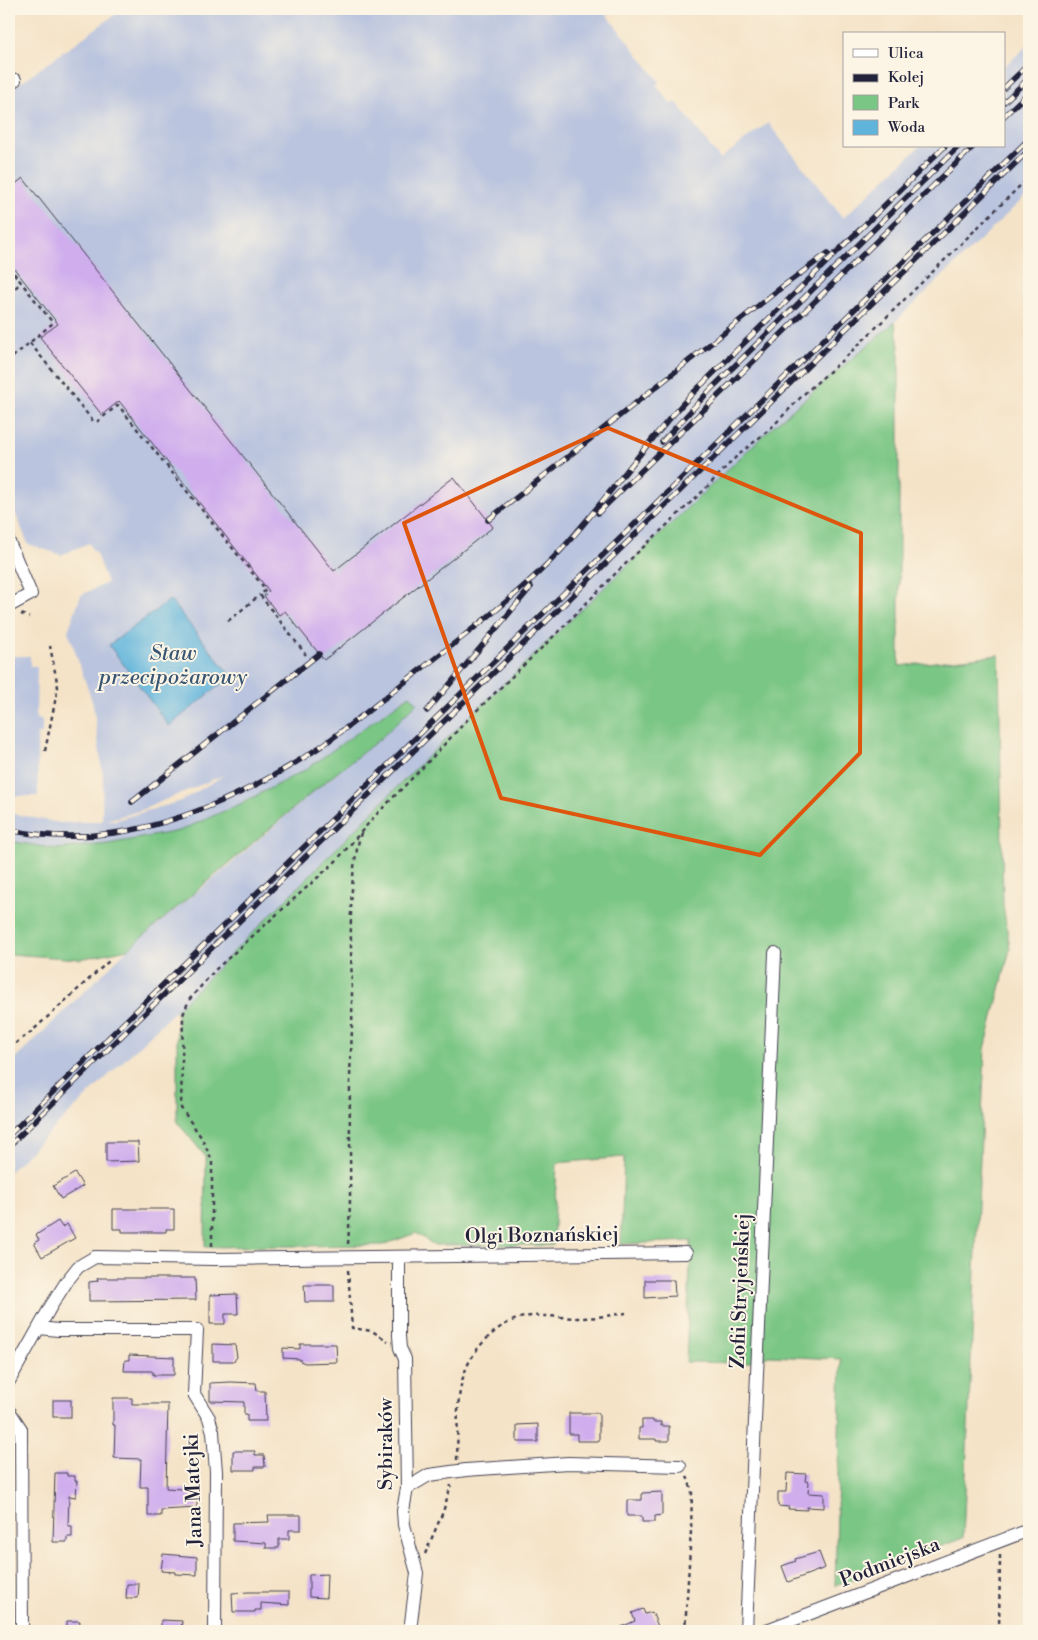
<svg xmlns="http://www.w3.org/2000/svg" width="1038" height="1640" font-family="'Libre Bodoni',serif">
<style>
.industrial{fill:#bac4de;fill-rule:evenodd}
.green{fill:#7ac684;stroke:#4e7460}
.water{fill:#5fb4dc;stroke:#406b8c}
.building{fill:#d0aded}
.lines{fill:none;stroke-linecap:round;stroke-linejoin:round}
.minor-casing{stroke:#423f50;stroke-width:14}
.path{stroke:#423f50;stroke-width:2.5;stroke-dasharray:4 4;stroke-linecap:butt}
.minor{stroke:#fff;stroke-width:12}
.rail-casing{stroke:#22223b;stroke-width:5.5}
.rail{stroke:#fcf5e5;stroke-width:4;stroke-dasharray:11;stroke-linecap:butt}
.marked{fill:none;stroke:#de560e;stroke-width:4;stroke-linejoin:round}
.labels{text-anchor:middle;dominant-baseline:central;stroke-width:4;stroke-linejoin:round;paint-order:stroke}
.street-label{font-size:20px;fill:#22223b;stroke:#fcf5e5}
.water-label{font-size:21px;font-style:italic;fill:#375573;stroke:#fcf5e5}
</style>
<rect width="100%" height="100%" fill="#fcf5e5"/>
<filter id="ink" filterUnits="userSpaceOnUse"><feTurbulence type="fractalNoise" baseFrequency=".02" numOctaves="2"/><feDisplacementMap in="SourceGraphic" scale="10" xChannelSelector="R" yChannelSelector="G"/><feConvolveMatrix kernelMatrix="1 2 1 2 8 2 1 2 1" color-interpolation-filters="sRGB"/></filter>
<filter id="wash" filterUnits="userSpaceOnUse"><feTurbulence type="fractalNoise" baseFrequency=".0096" numOctaves="4" result="noise"/><feDisplacementMap in="SourceGraphic" scale="20" xChannelSelector="R" yChannelSelector="G"/><feGaussianBlur stdDeviation="1.12" result="paint"/><feColorMatrix in="noise" values="0 0 0 0 0 0 0 0 0 0 0 0 0 0 0 0 0 1.4 0 .05"/><feComposite in="paint" operator="in"/></filter>
<g filter="url(#wash)">
<rect width="100%" height="100%" fill="#f4e3c7"/>
<g class="industrial">
<path d="M123 9H602L660 82 656 85 672 105 676 102 720 159 768 123 843 218 920 146H1004V67L1029 44V193L895 322 781 419 419 765 177 1009 9 1172V1065L128 949 226 868 316 790 381 738 410 695 305 770 240 804 179 831 108 844 57 849 9 841V813L60 823 102 821 103 776 93 704 68 631 81 595 107 583 95 551H93L89 543 61 555 28 544 9 498V91ZM226 774 181 801 116 820H106L139 811Z"/>
<path d="M9 656H30V666H37L36 719 42 720V734H37L38 796H9Z"/>
</g>
<g class="green">
<path d="M895 322 899 347V666L999 655 1003 905 1010 949 985 1049 963 1538 835 1586 841 1359 769 1356 745 1363 686 1362 691 1241 621 1244 624 1157 557 1163 553 1245H434L416 1233 383 1245 205 1247 206 1157 177 1122V1009L419 765 771 428Z"/>
<path d="M410 695 417 703 381 738 320 786 128 949 80 959 9 954V841L57 849 108 844 179 831 240 804 305 770Z"/>
</g>
<path class="water" d="M170 600 231 676 169 726 109 645Z"/>
<g id="blocks">
<g class="building">
<path d="M23 178 334 571 454 477 493 527 324 660 285 611 279 615 264 596 269 591 119 401 102 415 40 337 58 324 9 262V189Z"/>
<path d="M106 1142H138L139 1161 106 1162Z"/>
<path d="M75 1173 83 1186 61 1199 53 1186Z"/>
<path d="M113 1209H174V1229H166V1232H122V1229H113Z"/>
<path d="M58 1221 62 1227 67 1224 75 1238 42 1257 34 1243 39 1240 36 1235Z"/>
<path d="M97 1278H195L196 1300 89 1301V1282L98 1281Z"/>
<path d="M645 1280H674L675 1296 645 1298Z"/>
<path d="M304 1285H334V1302H305Z"/>
<path d="M237 1294 238 1314H225V1324H210V1295Z"/>
<path d="M213 1344 235 1345 237 1357 234 1361H213Z"/>
<path d="M300 1344H336L337 1362 305 1363 300 1361V1359L283 1358V1348L300 1349Z"/>
<path d="M129 1355 174 1357V1375H153V1372L151 1371H124L125 1360H129Z"/>
<path d="M231 1382 256 1383 257 1391H265L266 1421H247V1414H244V1402L210 1401V1383Z"/>
<path d="M113 1398H132V1404H168L166 1488 197 1490V1508L161 1510V1516H148V1487H140L141 1459 114 1458 115 1425H113Z"/>
<rect x="53" y="1400" width="18" height="17"/>
<path d="M569 1413H599V1441H577V1434H569Z"/>
<path d="M642 1420H653V1422H661V1426H669V1441H656V1439H639V1428H642Z"/>
<path d="M538 1424V1442H517V1425Z"/>
<path d="M233 1451H255V1455H264L265 1467H255V1470H233Z"/>
<path d="M55 1473H67V1476H75V1481H77L76 1497 69 1496 68 1526H72V1537H67V1542H53Z"/>
<path d="M787 1473 806 1474 805 1481 809 1482 808 1493 824 1494V1508L807 1507V1510L788 1509 789 1507 778 1506V1492H786Z"/>
<path d="M662 1492V1515L655 1516V1522H642V1516H627V1500H642V1493Z"/>
<path d="M268 1515H301V1530H289V1539H279V1548H266V1543L233 1541V1523L269 1522Z"/>
<path d="M819 1552 825 1568 788 1582 782 1566 796 1561 795 1559Z"/>
<path d="M163 1554 197 1557V1575L175 1574V1572L161 1571Z"/>
<path d="M327 1574 326 1598 309 1597V1575Z"/>
<path d="M127 1584H139L138 1598H126Z"/>
<path d="M249 1592H289V1605L261 1603V1610H255V1612H233L232 1593Z"/>
<path d="M643 1609 645 1614 652 1612 660 1631H612L635 1621 632 1613Z"/>
<path d="M161 1620 182 1621 181 1631H161Z"/>
<path d="M67 1621H80L79 1631H67Z"/>
</g>
</g>
</g>
<g filter="url(#ink)">
<use href="#blocks" fill-opacity="0" stroke="#423f50" stroke-width="1"/>
<g class="lines">
<defs>
<g id="minor">
<path d="M9 84 15 80"/>
<path d="M9 542 31 594 9 606"/>
<path d="M399 1257V1336L400 1348 405 1359 407 1488 403 1511 404 1525 417 1573 410 1631"/>
<path d="M39 1328 58 1330H197L194 1394 209 1418 213 1432 216 1472 215 1631"/>
<path d="M9 1381 51 1306 67 1281 78 1267 95 1257 213 1259 686 1253"/>
<path d="M9 1411 21 1429 22 1631"/>
<path d="M407 1488 429 1475 466 1470 568 1463 680 1466"/>
<path d="M746 1631 775 953"/>
<path d="M764 1631 1029 1530"/>
</g>
</defs>
<use href="#minor" class="minor-casing"/>
<g class="path">
<path d="M9 267 53 323 9 360"/>
<path d="M9 293 21 283"/>
<path d="M30 343 93 421H98L118 405 266 590 260 595 306 655"/>
<path d="M9 517 15 531"/>
<path d="M9 587 11 579"/>
<path d="M21 614 29 617"/>
<path d="M228 621 260 595"/>
<path d="M45 751 58 687 50 646"/>
<path d="M9 1048 31 1032 109 961"/>
<path d="M348 1244C352 1191 349 1137 350 1084 350 1057 353 1031 352 1004 352 951 346 884 361 833"/>
<path d="M212 1246V1160L201 1137 181 1108 183 1015 189 1000 215 970 336 861 374 817 427 763 469 718 555 635 619 570 702 492 736 457 771 428 805 393 847 356 1029 177"/>
<path d="M348 1270 352 1328 372 1331 388 1341"/>
<path d="M457 1460C459 1410 451 1368 493 1333 503 1324 517 1317 531 1316 547 1315 564 1318 580 1318 595 1318 611 1315 626 1313"/>
<path d="M425 1554 443 1512 451 1485"/>
<path d="M685 1631 691 1531 692 1491 687 1476"/>
<path d="M999 1631 1000 1555"/>
</g>
<use href="#minor" class="minor"/>
<defs>
<g id="rail">
<path d="M1004 88 1029 64"/>
<path d="M1004 102 1029 78"/>
<path d="M1004 116 1029 92"/>
<path d="M662 442 711 389 959 146"/>
<path d="M598 513 974 146"/>
<path d="M488 520 782 287 828 253"/>
<path d="M427 711 450 684 531 587"/>
<path d="M132 802 319 654"/>
<path d="M9 830C44 837 79 838 114 833 186 823 264 785 323 745 357 721 388 695 420 670 469 632 520 594 562 549 606 500 644 445 690 396L945 146"/>
<path d="M9 1135 1029 139"/>
<path d="M9 1146 1029 150"/>
</g>
</defs>
<use href="#rail" class="rail-casing"/>
<use href="#rail" class="rail"/>
</g>
</g>
<path class="marked" d="M608 428 861 533 860 753 760 855 501 798 404 523Z"/>
<g class="labels">
<g class="street-label">
<text transform="translate(542 1236) rotate(-1)">Olgi Boznańskiej</text>
<text transform="translate(741 1291) rotate(-88)">Zofii Stryjeńskiej</text>
<text transform="translate(386 1444) rotate(-90)">Sybiraków</text>
<text transform="translate(194 1490) rotate(-92)">Jana Matejki</text>
<text transform="translate(890 1563) rotate(-21)">Podmiejska</text>
</g>
<g class="water-label">
<text x="173" y="654">Staw<tspan x="173" dy="24">przecipożarowy</tspan></text>
</g>
</g>
<rect width="1038" height="1640" fill="none" stroke="#fcf5e5" stroke-width="30"/>
<rect x="843" y="32" width="162" height="115" fill="#fcf5e5" stroke="#a5a1a1"/>
<rect x="853" y="49" width="25" height="8" fill="#ffffff" stroke="#a5a1a1"/>
<text x="888" y="58" font-size="15" fill="#22223b">Ulica</text>
<rect x="853" y="74" width="25" height="8" fill="#22223b" stroke="#a5a1a1"/>
<text x="888" y="82" font-size="15" fill="#22223b">Kolej</text>
<rect x="853" y="95" width="25" height="15" fill="#7ac684" stroke="#a5a1a1"/>
<text x="888" y="108" font-size="15" fill="#22223b">Park</text>
<rect x="853" y="120" width="25" height="15" fill="#5fb4dc" stroke="#a5a1a1"/>
<text x="888" y="132" font-size="15" fill="#22223b">Woda</text>
</svg>
